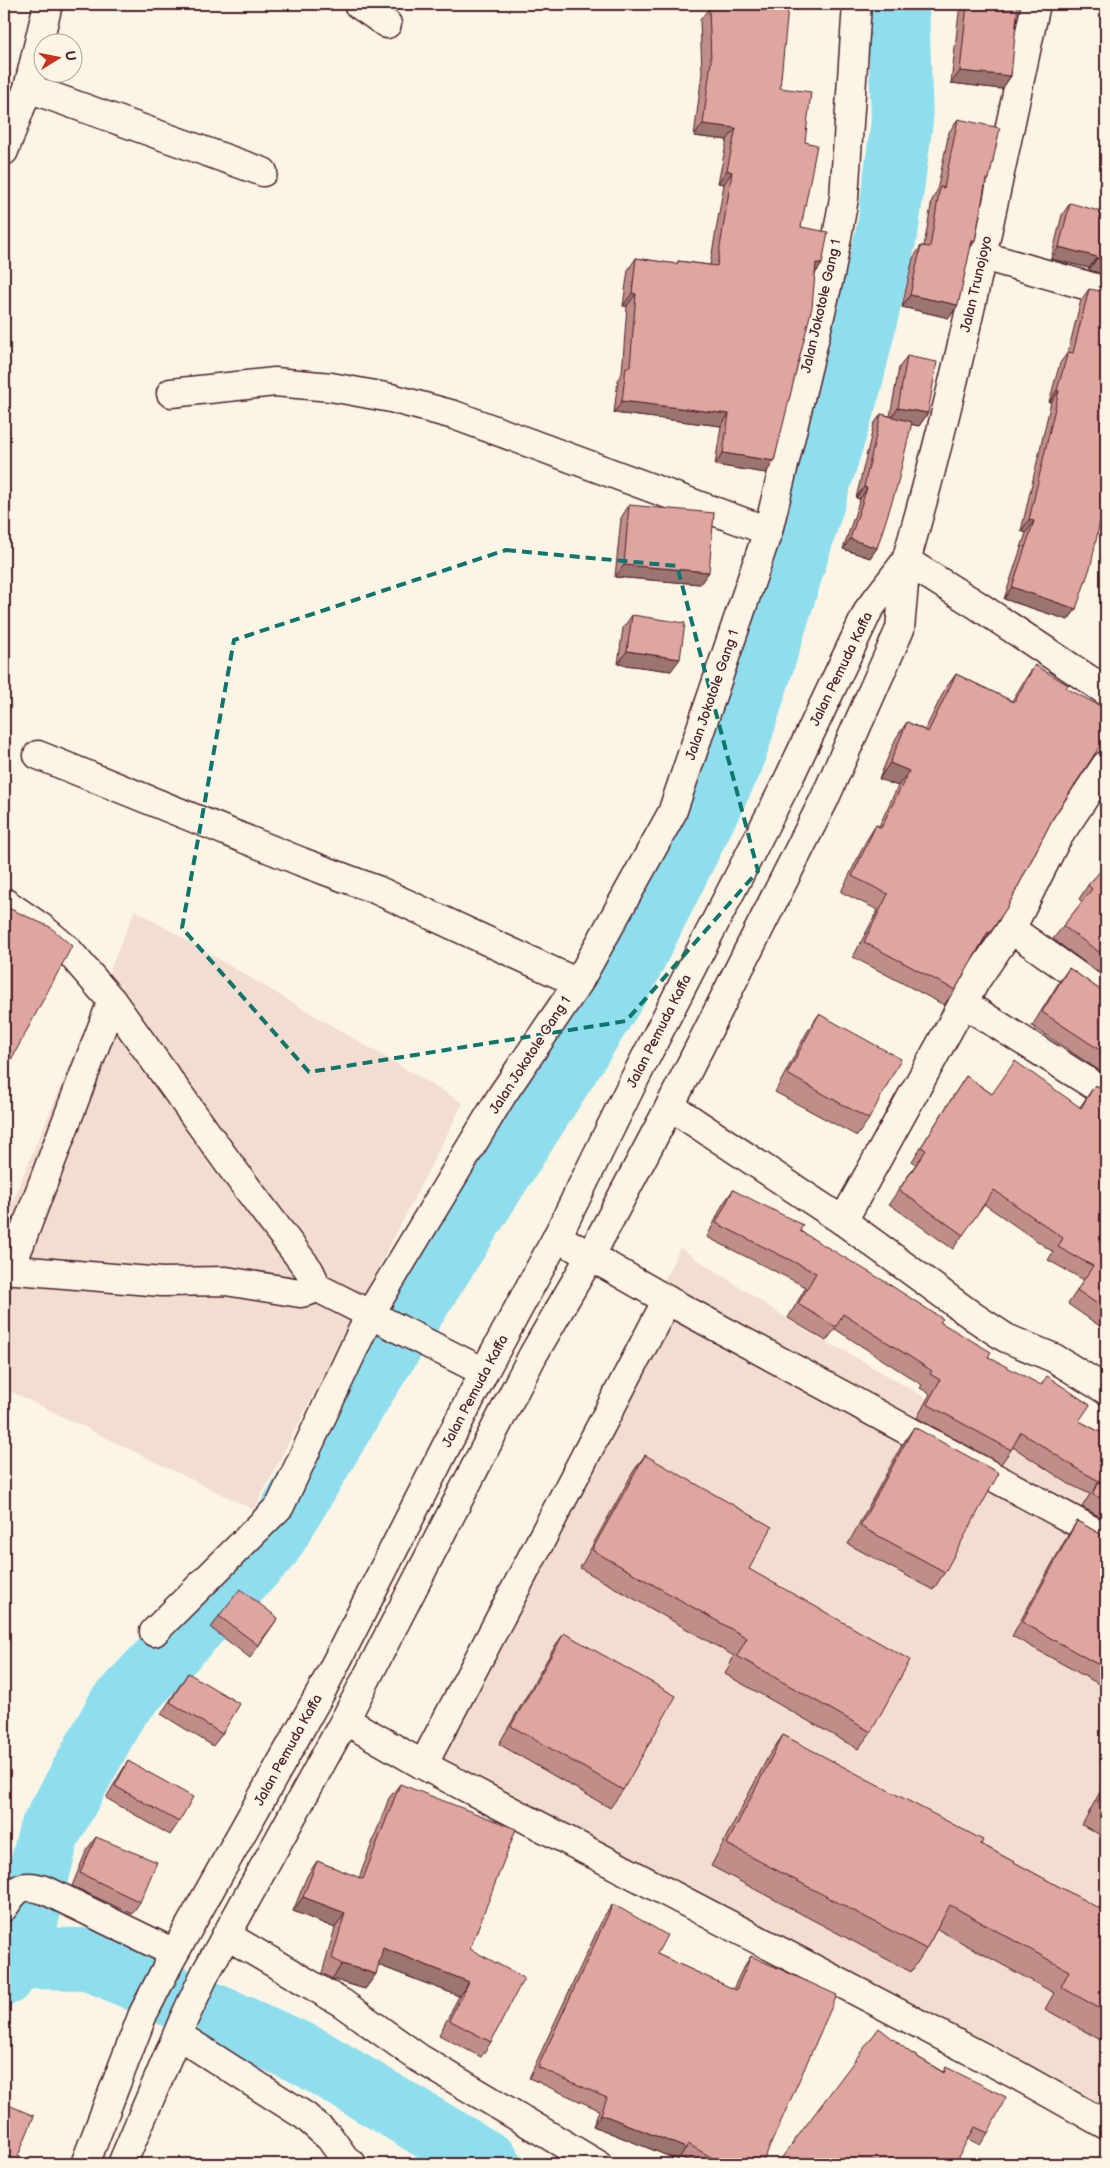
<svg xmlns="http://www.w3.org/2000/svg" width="1110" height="2168" font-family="'Balsamiq Sans',sans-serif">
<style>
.built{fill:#f3ddd0}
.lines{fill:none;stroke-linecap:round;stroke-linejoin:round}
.river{stroke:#8fdeee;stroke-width:62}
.minor-casing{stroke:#4a1f2b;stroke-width:31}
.major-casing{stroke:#4a1f2b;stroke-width:31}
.highway-casing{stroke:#4a1f2b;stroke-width:31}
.minor{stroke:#fcf5e5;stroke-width:28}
.major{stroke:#fcf5e5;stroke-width:28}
.highway{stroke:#fcf5e5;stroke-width:28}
.wall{fill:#c08e89;stroke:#4a1f2b}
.shaded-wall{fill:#9c746f;stroke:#4a1f2b}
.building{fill:#dfa59f;stroke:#4a1f2b}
.marked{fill:none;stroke:#0f766e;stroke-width:4;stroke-dasharray:10 6;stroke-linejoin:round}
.labels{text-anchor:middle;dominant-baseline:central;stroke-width:4;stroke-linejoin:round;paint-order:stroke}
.street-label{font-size:14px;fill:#4a1f2b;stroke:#fcf5e5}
</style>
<rect width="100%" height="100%" fill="#fcf5e5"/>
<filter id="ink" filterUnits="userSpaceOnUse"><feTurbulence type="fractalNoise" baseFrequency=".02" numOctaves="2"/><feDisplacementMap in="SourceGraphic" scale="10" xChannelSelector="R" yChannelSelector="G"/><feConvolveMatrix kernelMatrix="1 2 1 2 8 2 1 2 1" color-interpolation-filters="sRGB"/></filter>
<g filter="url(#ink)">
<g class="built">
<path d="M135 910 463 1103 254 1510 4 1388V1221Z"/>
<path d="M680 1248 817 1338 843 1350 928 1399 1106 1494V2143L865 2008 420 1779Z"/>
</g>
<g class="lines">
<g class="river">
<path d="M18 1958 49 1833 118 1707 271 1545 363 1390 625 977 733 760 852 380 888 227 902 121 898 4"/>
<path d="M4 1975 18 1958 88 1959 308 2056 490 2164"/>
</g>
<defs>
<g id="minor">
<path d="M48 4 28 88 263 172"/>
<path d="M358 4 387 24"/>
<path d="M4 151 28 88"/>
<path d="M983 256 1106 291"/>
<path d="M171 393 275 382 331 387 391 398 454 415 768 531"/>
<path d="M38 755 302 862 377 890 578 983"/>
<path d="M4 902 42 928 67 949 112 1001 229 1164 309 1270 313 1278 314 1286 484 1372"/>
<path d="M1011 929 1106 996"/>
<path d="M963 1003 1106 1093"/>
<path d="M670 1106 843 1221 974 1317 1006 1338 1054 1358 1106 1390"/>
<path d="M843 1221 976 980 1011 929 1056 840 1106 765"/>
<path d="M557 1237 667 1300 1106 1538"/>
<path d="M4 1269 162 1282 226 1281 300 1293 309 1291 314 1286"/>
<path d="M10 1270 112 1001"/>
<path d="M154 1632 280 1506 370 1314 502 1095 578 983 672 813 768 531 831 270 844 198 857 4"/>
<path d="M345 1720 423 1765 1017 2075 1106 2125"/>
<path d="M423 1765 667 1300"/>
<path d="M4 1907C18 1886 22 1883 47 1891L174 1953"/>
<path d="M226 1935 342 2003 419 2058 597 2164"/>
<path d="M178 2035 305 2116 330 2138 345 2159 352 2164"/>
</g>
<path id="major" d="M906 561C959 378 996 190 1036 4"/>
<g id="highway">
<path d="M906 561 977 605 1106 691"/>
<path d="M85 2164 143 2014 170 1961 321 1692 484 1372 557 1237 631 1086 788 780 869 609 906 561"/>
<path d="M122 2164 183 2021 205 1974 345 1720 533 1355 591 1255 670 1106 824 800 900 629 906 561"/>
</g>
</defs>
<use href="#minor" class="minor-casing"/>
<use href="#major" class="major-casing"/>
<use href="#highway" class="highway-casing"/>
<use href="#minor" class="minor"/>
<use href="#major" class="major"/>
<use href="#highway" class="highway"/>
</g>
<g class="wall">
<path d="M960 4H1012L1011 76 1002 89 951 83Z"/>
<path d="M709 8 780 88 805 142 801 227 822 264 815 274 774 461 766 473 715 465 721 426 614 413 618 379 622 373 627 306H623L628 270 636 258 676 264 678 261 710 265 724 184 718 183 727 140 694 136 702 73 700 20Z"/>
<path d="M958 119 989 179 986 184 975 241 970 248 958 305 949 318 902 307 913 258 921 246H924L932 200 937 191 949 132Z"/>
<path d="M1070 203 1106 275 1089 270V268L1051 259 1062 215Z"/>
<path d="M1089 289 1104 410 1100 481 1076 609 1068 620 1004 599 1026 533 1021 531 1051 402H1049L1060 363 1068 352 1081 300Z"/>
<path d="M907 356 928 413 919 426 911 424 877 548 870 558 843 549 860 499 856 498 874 424 881 414 890 416 899 368Z"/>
<path d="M629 505 709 572 700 584 615 577 621 518Z"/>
<path d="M632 615 671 671 618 664 623 628Z"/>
<path d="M1035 665 1066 688 1053 818 1008 906 979 948 955 990 944 1005 853 957 878 910 841 892 866 841 876 825 879 826 898 786 879 779 896 738 907 722 925 730 945 689 956 674 1012 701 1024 681Z"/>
<path d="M1106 865V978L1053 939 1063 926 1082 902 1079 899 1088 885Z"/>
<path d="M1069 968 1106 994V1075L1032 1026 1059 982Z"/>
<path d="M819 1014 869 1119 857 1136 775 1092 807 1032Z"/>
<path d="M966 1076 992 1094 1080 1107 1095 1085 1106 1090V1319L1101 1327 1068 1304 1084 1280 1048 1260 1053 1252 984 1204 953 1249 889 1204 916 1164 912 1161 957 1090Z"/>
<path d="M733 1190 800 1231 940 1322 1079 1421 1106 1435V1520L1082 1507 1090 1494 1069 1484 1013 1447 1001 1464 917 1418 930 1394 920 1388 922 1385 835 1329 826 1341 788 1318 806 1287 707 1237 723 1204Z"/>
<path d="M914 1427 945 1572 933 1590 848 1544 902 1445Z"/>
<path d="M645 1455 749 1569 871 1732 858 1749 725 1674 734 1656 580 1568 633 1472Z"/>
<path d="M1077 1521 1106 1537V1674L1099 1684 1012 1636 1068 1535Z"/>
<path d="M219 1616 278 1618 250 1658 211 1628Z"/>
<path d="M564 1633 623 1790 610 1808 499 1744 552 1651Z"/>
<path d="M188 1673 222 1734 213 1746 161 1714Z"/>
<path d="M783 1735 1099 1909 1106 1899V2043L1045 2009 1054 1993 937 1929 926 1949 911 1972 711 1866 768 1757Z"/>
<path d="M128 1761 179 1822 170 1835 106 1798 120 1774Z"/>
<path d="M1106 1781V1838L1082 1825Z"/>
<path d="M400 1784 470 1949 491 2042 481 2057 439 2035 459 1996 378 1965 376 1974 365 1989 332 1979 322 1973 335 1928 293 1911 307 1876 317 1861 359 1878 389 1798Z"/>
<path d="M96 1837 140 1902 132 1914 72 1886 87 1849Z"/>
<path d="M613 1904 657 1954 733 1989 743 1968 751 1956 762 2164H694L680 2157 678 2160 593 2126 599 2110 529 2078 604 1916Z"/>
<path d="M911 2053 943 2072 946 2067 988 2133 980 2145 968 2139Z"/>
</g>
<g class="shaded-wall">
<path d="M960 71 1011 76 1002 89 951 83Z"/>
<path d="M703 124 736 128 727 140 694 136Z"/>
<path d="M727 170 732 172 724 184 718 183Z"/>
<path d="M972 241H975L966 254Z"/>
<path d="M1059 247 1097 257 1089 268 1051 259Z"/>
<path d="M1097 258 1106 261V275L1089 270Z"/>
<path d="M816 263 822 264 813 276Z"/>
<path d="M632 293 636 294 627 306H623Z"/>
<path d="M910 295 958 305 949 318 902 307Z"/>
<path d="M1057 390 1059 391 1051 402H1049Z"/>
<path d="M622 401 729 414 721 426 614 413Z"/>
<path d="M898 408 928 413 919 426 889 420Z"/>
<path d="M723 453 774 461 766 473 715 465Z"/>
<path d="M864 487 867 488 860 499 856 498Z"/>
<path d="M1029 520 1034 521 1026 533 1021 531Z"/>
<path d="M850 539 877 548 870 558 843 549Z"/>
<path d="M624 565 709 572 700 584 615 577Z"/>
<path d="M1012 587 1076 609 1068 620 1004 599Z"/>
<path d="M627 651 680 659 671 671 618 664Z"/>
<path d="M890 763 909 771 898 786 879 779Z"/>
<path d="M303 1897 345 1913 335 1928 293 1911Z"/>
<path d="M383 1948 469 1982 459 1996 373 1963Z"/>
<path d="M342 1964 376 1974 365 1989 332 1979Z"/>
<path d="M601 2114 686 2148 678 2160 593 2126Z"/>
</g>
<g class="building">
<path d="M967 4H1012L1018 5 1011 76 960 71Z"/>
<path d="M743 6 788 9 780 88 811 92 805 142 817 145 801 227 828 232 822 264 816 263 812 307 774 461 723 453 729 414 622 401 626 367H630L636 294 632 293 636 258 677 264 678 261 717 266 732 172 727 170 736 128 703 124 711 61 709 8Z"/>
<path d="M958 119 1000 128 989 179H986L975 241H972L958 305 910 295 921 246 930 247 940 187 944 188Z"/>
<path d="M1070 203 1106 213V261L1097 258V257L1059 247Z"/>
<path d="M1089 289 1106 292V400L1104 410 1106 411V453L1100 481 1106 482V492L1091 565 1076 609 1012 587 1034 521 1029 520 1059 391 1057 390 1068 352 1073 353Z"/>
<path d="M907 356 937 362 928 413 898 408Z"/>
<path d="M881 414 912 422 897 486 877 548 850 539 867 488 864 487Z"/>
<path d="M629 505 714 513 709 572 624 565Z"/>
<path d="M632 615 685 623 680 659 627 651Z"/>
<path d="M1035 665 1068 685 1066 688 1106 709V734L1098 749 1053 818 1008 906 990 933 988 932 955 990 864 942 888 894 852 876 876 825 881 828 909 771 890 763 907 722 928 732 956 674 1014 702Z"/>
<path d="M1106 865V957L1063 926 1092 889 1088 885Z"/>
<path d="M4 906 50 927 72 946 4 1073Z"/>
<path d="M1069 968 1106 994V1054L1042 1012Z"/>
<path d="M819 1014 901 1059 869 1119 787 1074Z"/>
<path d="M1015 1061 1081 1108 1095 1085 1106 1090V1310L1077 1290 1093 1266 1058 1247 1063 1238 994 1190 963 1235 899 1190 926 1150 921 1147 966 1076 992 1094Z"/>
<path d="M733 1190 803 1225 800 1231 884 1281 943 1319 940 1322 991 1352 988 1357 1041 1385 1047 1376 1090 1405 1079 1421 1106 1435V1501L1092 1494 1099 1481 1079 1470 1021 1432 1011 1450 927 1404 940 1380 930 1374 932 1371 843 1314 836 1327 798 1304 816 1273 716 1223Z"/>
<path d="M914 1427 999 1473 945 1572 860 1526Z"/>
<path d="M645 1455 772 1527 749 1569 910 1660 871 1732 737 1656 747 1638 592 1550Z"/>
<path d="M1077 1521 1106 1537V1669L1022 1622Z"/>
<path d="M240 1589 278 1618 258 1645 219 1616Z"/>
<path d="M564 1633 676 1696 623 1790 511 1726Z"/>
<path d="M188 1673 240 1704 222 1734 170 1702Z"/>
<path d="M783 1735 983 1840 981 1844 1102 1910 1106 1902V2012L1061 1987 1069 1971 950 1905 926 1949 727 1844Z"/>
<path d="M128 1761 193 1797 179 1822 115 1786Z"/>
<path d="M400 1784 516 1829 470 1949 524 1978 491 2042 449 2020 469 1982 383 1948 376 1974 342 1964 332 1958 345 1913 303 1897 317 1861 363 1879Z"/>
<path d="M1106 1787V1808L1097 1803Z"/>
<path d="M96 1837 157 1862 140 1902 80 1873Z"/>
<path d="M613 1904 667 1935 657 1954 736 1990 751 1956 837 1995 762 2164H723L688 2144 686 2148 601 2114 607 2098 538 2067Z"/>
<path d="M879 2028 911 2053 944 2073 946 2067 1006 2097 988 2133 975 2127 954 2164H777Z"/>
<path d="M4 2103 34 2116 18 2156 25 2160 23 2164H4Z"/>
<path d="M206 2161 213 2164H204Z"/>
</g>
</g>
<path class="marked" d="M506 550 677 566 758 871 626 1021 309 1072 182 928 234 640Z"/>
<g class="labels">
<g class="street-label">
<text transform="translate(976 284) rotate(-77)">Jalan Trunojoyo</text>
<text transform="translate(821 306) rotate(-77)">Jalan Jokotole Gang 1</text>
<text transform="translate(841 669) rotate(-64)">Jalan Pemuda Kaffa</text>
<text transform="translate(712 695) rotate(-71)">Jalan Jokotole Gang 1</text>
<text transform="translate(659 1031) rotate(-63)">Jalan Pemuda Kaffa</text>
<text transform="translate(530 1055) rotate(-57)">Jalan Jokotole Gang 1</text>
<text transform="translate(475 1391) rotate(-62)">Jalan Pemuda Kaffa</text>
<text transform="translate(288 1750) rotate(-61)">Jalan Pemuda Kaffa</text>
</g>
</g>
<rect width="1110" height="2168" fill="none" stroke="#fcf5e5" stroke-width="20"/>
<rect x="10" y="10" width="1090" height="2148" fill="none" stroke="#4a1f2b" stroke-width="2" filter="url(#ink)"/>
<g transform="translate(58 58) rotate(80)"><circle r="24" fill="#fcf5e5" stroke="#b59f9b"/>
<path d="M0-4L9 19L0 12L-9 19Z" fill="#c8321e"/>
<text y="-8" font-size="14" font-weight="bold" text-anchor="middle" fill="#4a1f2b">U</text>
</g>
</svg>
